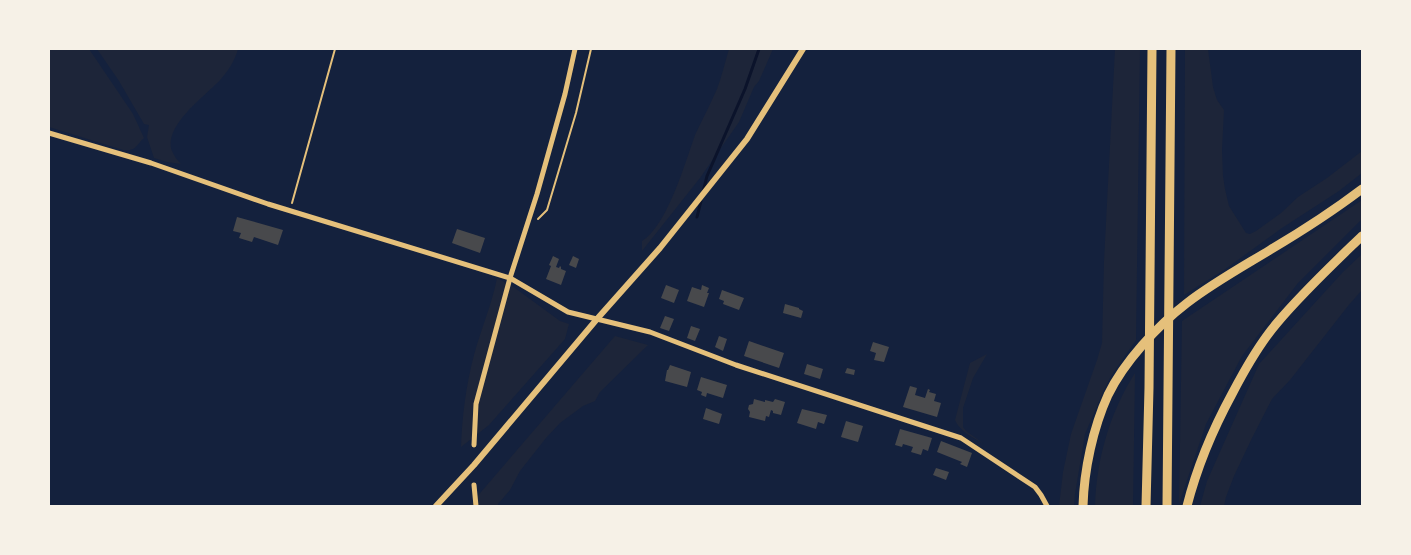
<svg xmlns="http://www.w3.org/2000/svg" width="1411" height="555" font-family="'Fira Sans Condensed',sans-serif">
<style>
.green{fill:#1d2539}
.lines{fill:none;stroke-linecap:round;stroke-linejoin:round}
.stream{stroke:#0b132b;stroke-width:3}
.building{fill:#48494c}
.path{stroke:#e5c07b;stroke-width:2}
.minor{stroke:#e5c07b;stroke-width:5}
.tertiary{stroke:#e5c07b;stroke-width:6}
.motorway{stroke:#e5c07b;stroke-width:9}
</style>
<rect width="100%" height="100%" fill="#14213d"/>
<g class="green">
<path d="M49 49H89L133 114 144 138C135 146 137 151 123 150L49 127Z"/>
<path d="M97 49H238C235 60 229 70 221 79 207 95 163 125 172 151 174 156 177 160 181 164L167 162 154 158 147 137 149 125 144 124 119 81Z"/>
<path d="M729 49H773L759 81 754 87 739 122 700 178 642 251V241C667 226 685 163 695 135 702 120 710 105 717 89 722 76 725 62 729 49Z"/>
<path d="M1115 49H1140L1136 340 1111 376 1103 392 1085 434 1075 494 1074 506H1059L1063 472 1071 434 1097 360 1102 343 1104 261Z"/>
<path d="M1185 49H1208L1213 87 1217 100 1224 110 1222 150 1223 176 1225 189 1229 206 1246 233 1250 234 1256 231 1281 213 1298 197 1327 178 1362 151V173L1339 191 1282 228 1224 270 1184 295Z"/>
<path d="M1362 200V219L1298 283 1242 356 1206 424 1179 504 1182 321Z"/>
<path d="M1362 254V290L1348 306 1290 380 1272 399 1252 438 1234 476 1226 497 1224 506H1200L1207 481 1259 364 1343 272Z"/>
<path d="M497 278 515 288 560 321 569 324 565 339 489 425 461 447C462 417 466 385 474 355 481 329 492 304 497 278Z"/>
<path d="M615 336 648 345 600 392 595 401 583 406 560 423 546 438 520 471 510 490 498 504V506H469Z"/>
<path d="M987 354 973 378 963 408V427L966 431 984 444C973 437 960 432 955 420L970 363Z"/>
<path d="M1135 373 1133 506H1095C1096 460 1110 412 1135 373Z"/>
</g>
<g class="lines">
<g class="stream">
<path d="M703 192 707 176 745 89 759 49"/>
<path d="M697 217 701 201"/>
</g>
</g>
<g class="building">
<path d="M237 217 283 230 278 245 254 237 252 242 239 238 241 233 233 231Z"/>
<path d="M457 229 485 238 480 253 452 243Z"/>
<path d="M553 256 559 259 556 267 559 268 560 266 561 267V269L566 271 561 285 546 279 551 266 549 265Z"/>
<path d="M573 256 579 259 576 268 569 265Z"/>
<path d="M666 285 679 290 674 303 661 298Z"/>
<path d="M702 285 709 288 707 293H709L704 307 687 301 692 287 701 290Z"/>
<path d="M722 290 744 298 739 310 723 304 724 301 719 299Z"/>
<path d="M785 304 799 308V309L803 311 801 318 783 313Z"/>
<path d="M665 316 674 319 669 331 660 328Z"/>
<path d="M691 326 700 329 695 341 687 338Z"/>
<path d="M719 336 727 339 723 351 715 347Z"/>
<path d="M749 341 784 353 779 368 744 356Z"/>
<path d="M873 342 889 347 884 362 874 360 876 353 870 351Z"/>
<path d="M807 364 823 369 820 379 804 374Z"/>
<path d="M670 365 691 372 687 387 665 381 667 370H668Z"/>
<path d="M847 368 855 370 854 375 845 373Z"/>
<path d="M701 377 727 385 723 398 707 393 706 397 701 395 702 392 697 390Z"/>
<path d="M910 386 917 388 915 395 925 398 928 389 930 390 929 392 936 394 934 401 941 403 937 417 903 407Z"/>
<path d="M754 399 765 402V400L773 402 775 399 785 402 781 415 773 413V411L771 410 769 417 766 416 765 421 749 417 750 412 748 409 749 405 753 404Z"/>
<path d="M706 408 722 414 719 424 703 419Z"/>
<path d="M802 409 827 415 824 424 818 422 816 429 797 423Z"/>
<path d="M846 421 863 426 858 442 841 437Z"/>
<path d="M900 429 932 438 928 451 923 449 921 455 911 452 913 447 903 444 902 447 895 445Z"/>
<path d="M941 441 972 453 967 467 960 464 962 462 937 452Z"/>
<path d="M936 468 949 472 946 480 933 475Z"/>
</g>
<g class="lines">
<g class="path">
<path d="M292 203 335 49"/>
<path d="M538 219 547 210 576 113 591 49"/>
</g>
<g class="minor">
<path d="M49 133 151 163 268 204 510 278 568 312 650 332 736 365 961 438 1035 487 1041 495 1047 506"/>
<path d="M474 445 476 404 510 278 537 194 565 94 575 49"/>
<path d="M474 485 476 506"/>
</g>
<path class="tertiary" d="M436 506 474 465 597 319 660 248 747 139 803 49"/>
<g class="motorway">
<path d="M1083 506C1084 470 1093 428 1108 395 1124 362 1157 326 1187 303 1213 283 1242 267 1270 250 1302 231 1333 211 1362 189"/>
<path d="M1146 506 1149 388 1152 49"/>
<path d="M1167 506 1171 49"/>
<path d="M1187 506C1197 467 1213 429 1232 394 1245 369 1259 344 1277 323 1303 292 1333 264 1362 236"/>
</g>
</g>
<rect width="1411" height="555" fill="none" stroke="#f6f1e7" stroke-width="100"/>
</svg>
